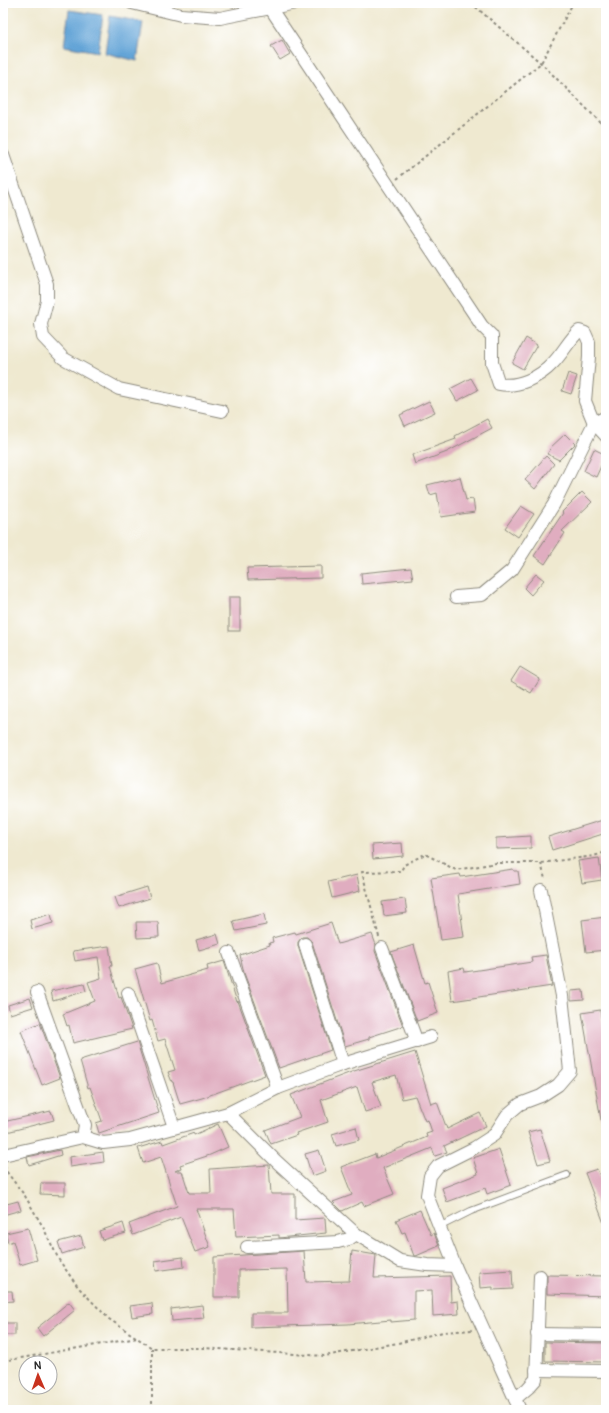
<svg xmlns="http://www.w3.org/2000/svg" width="609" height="1413" font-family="Pangolin,sans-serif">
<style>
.water{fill:#64a4d7;stroke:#486881}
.building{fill:#e0adc0}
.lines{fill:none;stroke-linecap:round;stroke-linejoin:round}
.lane-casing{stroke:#8d8a7e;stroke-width:8}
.street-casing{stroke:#8d8a7e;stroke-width:14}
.path{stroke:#8d8a7e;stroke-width:2;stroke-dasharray:3 3;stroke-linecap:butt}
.lane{stroke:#fff;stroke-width:6}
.street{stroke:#fff;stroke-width:12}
</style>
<rect width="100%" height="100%" fill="#fff"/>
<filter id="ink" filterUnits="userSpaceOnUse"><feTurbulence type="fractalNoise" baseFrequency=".025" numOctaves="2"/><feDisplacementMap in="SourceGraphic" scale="8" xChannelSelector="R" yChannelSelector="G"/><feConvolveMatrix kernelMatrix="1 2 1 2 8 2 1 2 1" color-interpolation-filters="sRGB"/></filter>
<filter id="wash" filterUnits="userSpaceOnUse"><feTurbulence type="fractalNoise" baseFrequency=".012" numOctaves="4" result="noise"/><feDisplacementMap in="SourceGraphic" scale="16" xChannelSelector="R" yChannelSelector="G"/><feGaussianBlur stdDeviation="0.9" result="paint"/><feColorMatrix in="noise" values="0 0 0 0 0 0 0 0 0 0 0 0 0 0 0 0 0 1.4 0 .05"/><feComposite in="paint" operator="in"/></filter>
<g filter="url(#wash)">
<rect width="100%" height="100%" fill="#efe9d0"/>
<g class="water">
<path d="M69 10 103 15 98 52 64 46Z"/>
<path d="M110 16 143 22 137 61 105 53Z"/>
</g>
<g id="blocks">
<g class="building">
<path d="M282 40 290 54 280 60 271 46Z"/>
<path d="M526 338 537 345 523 369 512 363Z"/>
<path d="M568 373 577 376 571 394 562 391Z"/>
<path d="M471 378 478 390 457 401 450 389Z"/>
<path d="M429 401 435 412 405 426 400 415Z"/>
<path d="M487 419 492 428 447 452 415 464 412 455 456 439 455 436Z"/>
<path d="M565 434 575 444 559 460 547 454 550 450 549 449Z"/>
<path d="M594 449 606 455 596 477 584 471Z"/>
<path d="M546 456 554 464 535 489 525 480Z"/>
<path d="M460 477 466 500 473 499 475 512 441 517 437 493 430 495 427 485Z"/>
<path d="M582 492 592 502 562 531 565 533 545 564 534 556 563 513 562 512Z"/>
<path d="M521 506 534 514 518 537 505 528Z"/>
<path d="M321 566V578L248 580 247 568Z"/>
<path d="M411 568 413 579 362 584 361 573Z"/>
<path d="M536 574 544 580 531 595 524 588Z"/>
<rect x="229" y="597" width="11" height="34"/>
<path d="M520 667 540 679 531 693 511 681Z"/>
<path d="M606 819V833L552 850 548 837Z"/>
<path d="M531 836V848L496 849V838Z"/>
<path d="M402 843 403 856 373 859 372 845Z"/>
<path d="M599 858 602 880 582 883 578 861Z"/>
<path d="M513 869 514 871H518L520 884 458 894 464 937 441 940 431 878 460 874 461 877Z"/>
<path d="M357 875 360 891 332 898 328 882Z"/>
<path d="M147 887 150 898 119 908 115 897Z"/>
<path d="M405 899 407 913 384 916 382 902Z"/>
<path d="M51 914 53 923 32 929 30 920Z"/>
<path d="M264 914 266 925 236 931 233 921Z"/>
<path d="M606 917V950L586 952 582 920Z"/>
<path d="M136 922H158L159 937 137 938Z"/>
<path d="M331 923 338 944 372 934 376 945 375 951 403 1026 369 1037V1039L345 1046 312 942 307 937H302L298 942V946L331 1050 279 1068 244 973 240 955 270 945 269 943 273 942 272 938 295 932 296 934Z"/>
<path d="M217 934 220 944 199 950 196 940Z"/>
<path d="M414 945 425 983 428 982 438 1013 417 1021 391 952Z"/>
<path d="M109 946 112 966H110L119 998 121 997 132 1029 73 1043 69 1025 67 1026 63 1014 95 1001 88 982 101 978 98 957 75 961 73 951Z"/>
<path d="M546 955 552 986 452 1001 448 971 464 968 465 972 532 962 531 957Z"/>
<path d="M224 961 237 1002 238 1001 265 1075 202 1098 180 1104 173 1082H172L168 1072 175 1070 165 1039 158 1041 152 1020 150 1021 135 969 157 963 162 983 208 970 207 966Z"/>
<path d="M84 984 86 991 53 1001 51 991Z"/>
<path d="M583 990 584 1000 571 1001V991Z"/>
<path d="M30 998 33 1007 10 1014 8 1005Z"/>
<path d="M600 1010 606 1044V1120H601L582 1013Z"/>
<path d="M40 1023 60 1078 42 1085 21 1031Z"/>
<path d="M137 1042 159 1113 99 1133 96 1123 102 1121 90 1087 88 1088 80 1060Z"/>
<path d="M415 1052 431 1104 437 1102 447 1129 480 1113 486 1126 444 1146 447 1152 435 1156 432 1148 383 1168 394 1194 364 1206 362 1202 342 1211 333 1202 352 1195 341 1167 375 1154 376 1158 427 1137 426 1134 432 1132 428 1120 425 1121 415 1096 402 1099 396 1075 372 1082 381 1107 365 1112 357 1087 321 1100 328 1122 296 1133 297 1135 271 1144 265 1130 300 1117 291 1095 354 1071Z"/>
<path d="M51 1111 54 1120 3 1133V1122Z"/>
<path d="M218 1124 228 1147 210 1155 180 1165 181 1168 175 1171H182L189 1193H211L210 1169 269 1165 271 1194H295V1220L325 1218 326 1233 279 1238V1235L236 1237 234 1209H196L210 1247 195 1252 181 1217 133 1235 129 1224 177 1206 161 1157 143 1163 138 1148 162 1141 163 1144 194 1133V1135Z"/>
<path d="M356 1127 359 1140 336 1146 332 1134Z"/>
<path d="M540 1129 550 1161 538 1164 528 1132Z"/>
<path d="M499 1149 511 1185 487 1194 485 1188 447 1202 442 1188 478 1174 473 1158Z"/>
<path d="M60 1150 61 1155 29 1165 27 1157Z"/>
<path d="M319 1150 326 1171 312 1176 305 1154Z"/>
<path d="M103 1152 104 1162 70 1167 69 1157Z"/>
<path d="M597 1169 606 1191 605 1226 585 1173Z"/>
<path d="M41 1183H65V1195L40 1194Z"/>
<path d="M18 1201 21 1210 3 1215V1205Z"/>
<path d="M420 1210 431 1235 434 1233 439 1246 416 1256H414L405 1232 402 1233 396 1220Z"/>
<path d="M123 1223 126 1233 102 1240 99 1231Z"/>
<path d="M28 1228 37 1260 20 1265 13 1241 8 1243 6 1233Z"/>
<path d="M81 1236 84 1247 62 1254 58 1242Z"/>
<path d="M304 1251 306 1282 349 1281 352 1251 376 1255 374 1278 450 1276 451 1302 458 1301 459 1314 433 1316 432 1290 414 1291V1320L391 1322V1320L348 1324 251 1327V1313H288L287 1269 239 1270V1297H214V1257Z"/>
<path d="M183 1257 184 1267 156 1271 155 1261Z"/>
<path d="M512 1270 513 1289 493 1290V1287L480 1288 479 1272Z"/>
<path d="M547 1275 606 1276V1296L547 1294Z"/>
<path d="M3 1291H12L13 1301 3 1302Z"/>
<path d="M69 1302 75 1310 43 1336 37 1328Z"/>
<path d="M152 1303 153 1314 132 1317 130 1306Z"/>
<path d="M202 1305 204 1318 172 1321 171 1309Z"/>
<rect x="3" y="1323" width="12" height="12"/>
<path d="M545 1342 606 1343V1362L545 1361Z"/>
</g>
</g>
</g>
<g filter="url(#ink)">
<use href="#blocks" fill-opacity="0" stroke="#8d8a7e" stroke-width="1"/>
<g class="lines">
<defs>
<path id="lane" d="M439 1227 471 1211 567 1175"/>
<g id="street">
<path d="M132 3 181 15 220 18 296 3"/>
<path d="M271 9 482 326 492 336V363L499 384C518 388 540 377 553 363 563 353 569 340 579 331L585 333 589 342V357L585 401 594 423 606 436"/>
<path d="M3 155 47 284V301L41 324 43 337 63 358 119 389 222 411"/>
<path d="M456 597 482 595 512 570 554 504 594 423 606 417"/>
<path d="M305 944 343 1064"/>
<path d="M382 948 417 1042"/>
<path d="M229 953 278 1088"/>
<path d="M37 992 85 1125 83 1137"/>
<path d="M128 993 174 1127"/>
<path d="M228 1113 276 1161 356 1234 400 1261 427 1265 455 1266"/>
<path d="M3 1155 83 1137 103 1143 130 1140 228 1113 278 1088 343 1064 431 1037"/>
<path d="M247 1247 338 1242 349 1239 356 1234"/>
<path d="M537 1334 606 1335"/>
<path d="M536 1370 606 1371"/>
<path d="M515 1399 528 1388 536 1379 540 1276"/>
<path d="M520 1410 455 1266 427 1195 430 1176 438 1166 474 1148 494 1135 507 1115 520 1104 541 1096 558 1085 570 1071 562 996 541 890"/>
</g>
</defs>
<use href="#lane" class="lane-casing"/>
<use href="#street" class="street-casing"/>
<g class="path">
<path d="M471 3 541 63 606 128"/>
<path d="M397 179 541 63 573 3"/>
<path d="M541 863 545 879"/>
<path d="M379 937 362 872 401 871 404 865 425 854 456 870 496 863H541L594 856 606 852"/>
<path d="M5 1166 6 1171 25 1196 43 1227 59 1260 78 1287 109 1319 152 1348H203L324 1356 398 1343 443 1332 472 1330"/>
<path d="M3 1361 137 1338"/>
<path d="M152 1410V1348"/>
</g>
<use href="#lane" class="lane"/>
<use href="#street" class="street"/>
</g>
</g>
<rect width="609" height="1413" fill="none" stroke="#fff" stroke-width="16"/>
<g transform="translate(38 1375) rotate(358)"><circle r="19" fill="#ffffff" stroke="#aaaaaa"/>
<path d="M0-3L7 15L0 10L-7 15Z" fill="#c8321e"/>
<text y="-6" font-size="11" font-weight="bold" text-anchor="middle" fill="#2b2b2b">N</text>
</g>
</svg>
